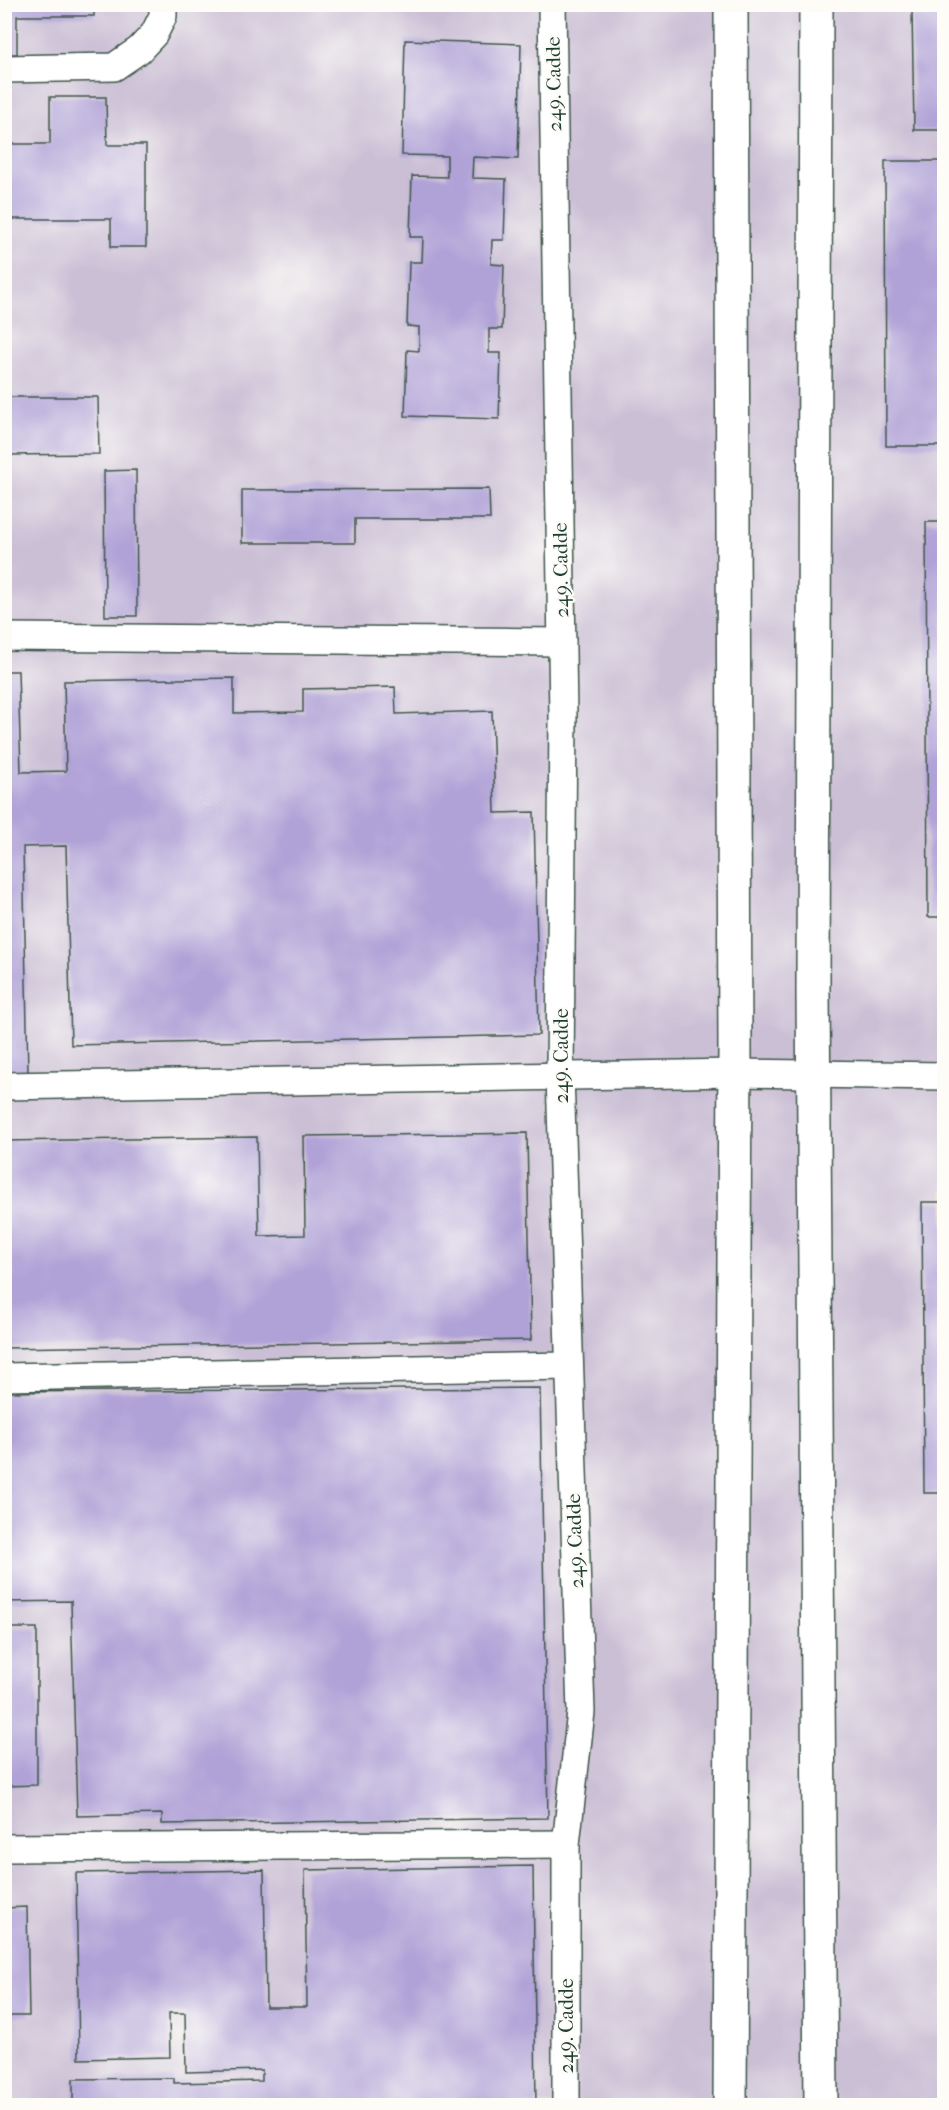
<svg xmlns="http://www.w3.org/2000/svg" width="949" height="2110" font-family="'IM FELL French Canon',serif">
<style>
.industrial{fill:#cbbfd5}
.building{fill:#b0a2d7}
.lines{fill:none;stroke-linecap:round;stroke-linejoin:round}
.minor-casing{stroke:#3e5548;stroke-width:30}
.tertiary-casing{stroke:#3e5548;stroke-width:36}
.minor{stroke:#fff;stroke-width:27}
.tertiary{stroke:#fff;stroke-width:33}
.labels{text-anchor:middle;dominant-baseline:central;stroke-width:4.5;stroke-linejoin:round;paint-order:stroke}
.street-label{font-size:20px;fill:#1f3d34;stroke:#fdfcf7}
</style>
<rect width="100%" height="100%" fill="#fdfcf7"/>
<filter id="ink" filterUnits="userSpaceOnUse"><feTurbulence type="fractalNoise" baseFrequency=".0167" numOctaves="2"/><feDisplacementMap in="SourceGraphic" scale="12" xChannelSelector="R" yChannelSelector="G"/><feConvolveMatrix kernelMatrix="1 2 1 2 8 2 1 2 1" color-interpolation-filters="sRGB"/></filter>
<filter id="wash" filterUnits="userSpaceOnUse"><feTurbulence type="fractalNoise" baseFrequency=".008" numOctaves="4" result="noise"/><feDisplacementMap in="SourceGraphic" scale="24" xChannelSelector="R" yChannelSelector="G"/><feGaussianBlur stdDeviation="1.35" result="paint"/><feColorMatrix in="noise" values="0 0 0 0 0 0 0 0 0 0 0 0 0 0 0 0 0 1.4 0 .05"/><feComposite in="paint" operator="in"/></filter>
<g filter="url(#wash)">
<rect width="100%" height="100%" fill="#f0dcbb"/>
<rect class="industrial" x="5" y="5" width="939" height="2100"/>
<g id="blocks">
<g class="building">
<path d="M4 4H94V16H17V54H4Z"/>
<path d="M944 9V130H914L912 10Z"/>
<path d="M405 40 521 44 518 159 473 157 472 178 506 179 504 240H492L491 264 504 265 502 329H489V353H501L499 419 405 416 407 350 419 351V327L407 326 409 262H422L423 237H410L412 176 447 177V156L402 155Z"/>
<path d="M50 97H106L107 145H146V247H111V219H5V144H50Z"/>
<path d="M885 161H944V446H886Z"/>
<path d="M4 397H98L99 454 6 455Z"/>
<path d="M136 470 137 616H105L104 471Z"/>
<path d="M489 489 490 519H355V543H242V490Z"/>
<path d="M926 522H944V917H928Z"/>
<path d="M4 671H18L21 772 66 771 64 681 234 678V713L303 712V689L395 687 396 714 492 711 495 813 534 812 539 1035 71 1045 66 846 23 847 28 1072H4Z"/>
<path d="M527 1133 531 1340 4 1348V1141L257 1137 259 1236 305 1235 304 1136Z"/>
<path d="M922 1202H944V1493H924Z"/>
<path d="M540 1388 548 1818 162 1824V1814L77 1816 71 1601 4 1602V1392Z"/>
<path d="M4 1628H37V1785L4 1786Z"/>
<path d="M533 1866 536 2106H73V2079L174 2078V2083L262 2081V2070L186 2072 185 2013H169L170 2057 79 2059 76 1873 264 1870 266 2007H307L305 1870Z"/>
<path d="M27 1907 29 2016H4V1908Z"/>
</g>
</g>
</g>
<g filter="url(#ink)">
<use href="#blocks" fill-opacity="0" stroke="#3e5548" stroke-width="1.5"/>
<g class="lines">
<defs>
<g id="minor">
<path d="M552 4 563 716 560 1076 581 1712 566 1844V2106"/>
<path d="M4 69 114 67 139 50 154 34 163 16V4"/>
<path d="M4 637 562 642"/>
<path d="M4 1086 735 1073 944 1076"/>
<path d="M4 1377 568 1366"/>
<path d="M4 1848 566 1844"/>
</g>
<g id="tertiary">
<path d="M816 4 813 990 821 2106"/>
<path d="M730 2106C736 1405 737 705 731 4"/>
</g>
</defs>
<use href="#minor" class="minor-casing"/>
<use href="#tertiary" class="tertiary-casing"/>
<use href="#minor" class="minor"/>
<use href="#tertiary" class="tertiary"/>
</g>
</g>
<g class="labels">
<g class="street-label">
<text transform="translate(554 84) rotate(-91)">249. Cadde</text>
<text transform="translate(561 570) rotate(-91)">249. Cadde</text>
<text transform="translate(561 1056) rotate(-90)">249. Cadde</text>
<text transform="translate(575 1541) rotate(-92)">249. Cadde</text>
<text transform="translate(566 2026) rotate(-90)">249. Cadde</text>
</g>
</g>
<rect width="949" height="2110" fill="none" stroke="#fdfcf7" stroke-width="24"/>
</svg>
